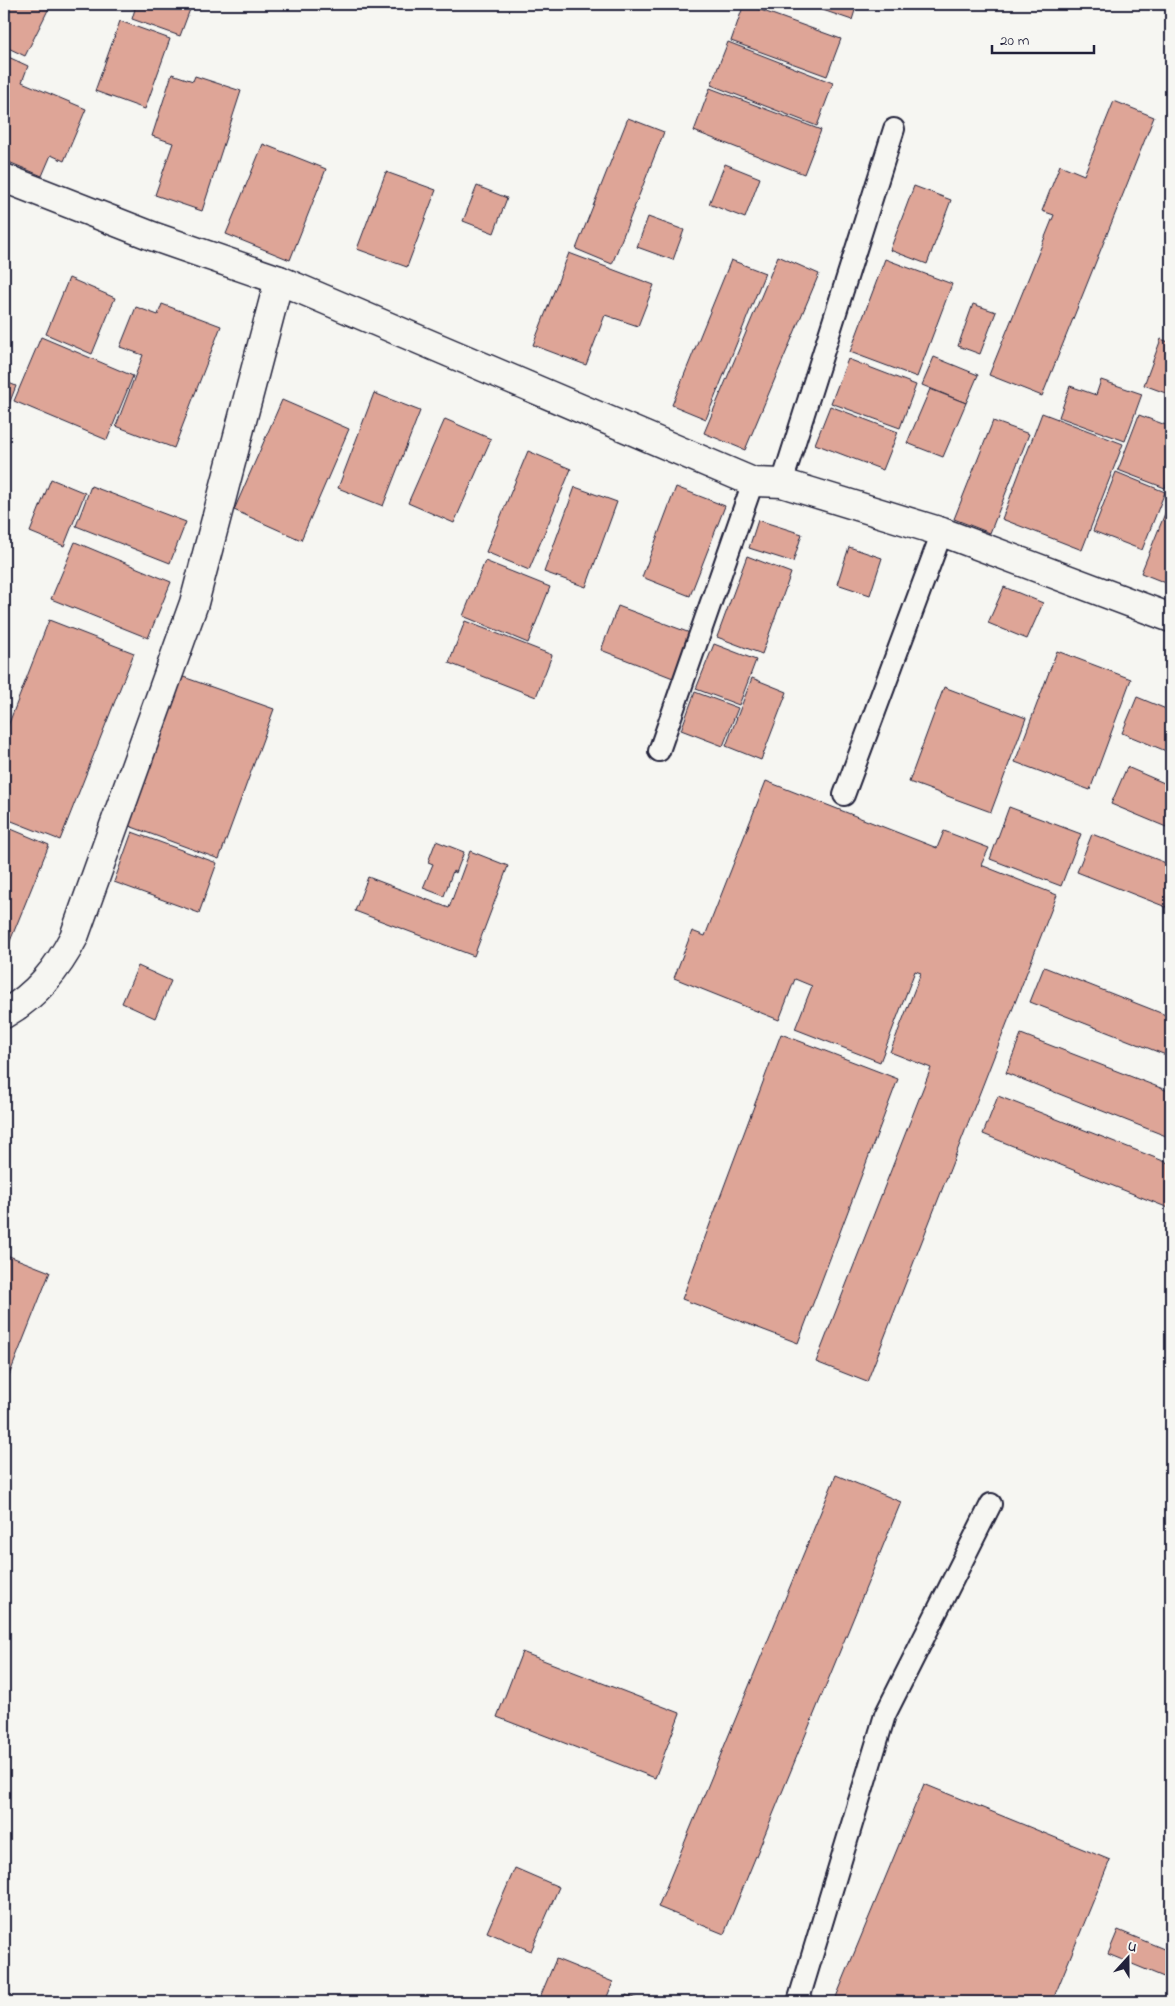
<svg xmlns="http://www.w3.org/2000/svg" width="1175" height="2006" font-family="'Indie Flower',sans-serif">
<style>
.building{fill:#dea597;stroke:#22223b}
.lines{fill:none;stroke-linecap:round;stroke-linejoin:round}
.lane-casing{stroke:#22223b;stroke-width:24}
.street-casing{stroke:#22223b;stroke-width:31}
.lane{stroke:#f6f6f2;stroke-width:20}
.street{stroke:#f6f6f2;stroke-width:28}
</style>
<rect width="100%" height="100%" fill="#f6f6f2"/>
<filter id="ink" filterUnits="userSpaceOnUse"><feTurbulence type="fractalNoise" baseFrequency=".02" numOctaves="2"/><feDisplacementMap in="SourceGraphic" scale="10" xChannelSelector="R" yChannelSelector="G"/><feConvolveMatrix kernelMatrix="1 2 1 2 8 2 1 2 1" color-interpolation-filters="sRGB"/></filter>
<g filter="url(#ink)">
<g class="building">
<path d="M11 4H51L25 56 4 46V17Z"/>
<path d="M129 4H192L180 36 132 19 135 9 128 7Z"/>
<path d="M744 4 841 39 827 76 731 41Z"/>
<path d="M805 4H857L852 20Z"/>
<path d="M120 21 170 39 145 109 95 91Z"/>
<path d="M728 42 833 83 817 126 711 85Z"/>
<path d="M4 55 28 66 22 82 86 109 64 161 51 155 42 176 4 160Z"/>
<path d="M172 74 193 81 195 76 241 91 202 211 155 195 173 143 152 136Z"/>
<path d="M710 88 821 130 804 174 694 131Z"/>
<path d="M1114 101 1154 117 1042 396 989 375 1054 215 1042 211 1060 165 1084 175Z"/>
<path d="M628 118 664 132 612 264 576 249Z"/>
<path d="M263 144 326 169 290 260 226 234Z"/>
<path d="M725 164 760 178 745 218 709 204Z"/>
<path d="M386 172 436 190 407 267 357 249Z"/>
<path d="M477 186 507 198 494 233 463 221Z"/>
<path d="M914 186 951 200 927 264 890 250Z"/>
<path d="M648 217 684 230 673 260 637 247Z"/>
<path d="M569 253 654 285 638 326 605 315 586 365 533 345Z"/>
<path d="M778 256 819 274 745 450 704 433Z"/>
<path d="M885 259 952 284 917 377 850 352Z"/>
<path d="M731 260 765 273 706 419 672 405Z"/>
<path d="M69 278 115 298 92 354 46 334Z"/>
<path d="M162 304 221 326 174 448 116 426 143 355 120 347 136 307 158 315Z"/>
<path d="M973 304 996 312 980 354 958 346Z"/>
<path d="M41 337 133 376 107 440 14 401Z"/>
<path d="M1161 339 1171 343V395L1144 385Z"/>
<path d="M934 357 978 375 966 403 922 385Z"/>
<path d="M848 359 916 385 900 428 831 403Z"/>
<path d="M1101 380 1142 394 1125 441 1059 417 1070 386 1096 395Z"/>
<path d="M4 381 16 386 4 417Z"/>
<path d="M930 389 966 403 943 457 907 443Z"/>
<path d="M374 393 420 411 383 506 338 488Z"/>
<path d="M282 400 349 429 301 540 234 510Z"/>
<path d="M830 406 898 432 883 470 815 444Z"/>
<path d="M1042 413 1123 444 1082 550 1002 519Z"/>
<path d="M1139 415 1171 427V472L1165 488 1118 470Z"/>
<path d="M445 419 491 439 454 523 408 503Z"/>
<path d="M993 421 1029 434 990 533 954 519Z"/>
<path d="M528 451 571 469 529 570 486 552Z"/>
<path d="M1116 472 1165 492 1142 550 1093 531Z"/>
<path d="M51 479 85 493 64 546 30 532Z"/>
<path d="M91 486 186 522 170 563 76 526Z"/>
<path d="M575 487 617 502 586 587 544 572Z"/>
<path d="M676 487 725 506 690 596 642 577Z"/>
<path d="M1171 490V505L1166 503Z"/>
<path d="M1168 506 1171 508V585L1141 573Z"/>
<path d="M758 520 802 534 793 562 749 548Z"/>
<path d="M75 542 171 582 148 638 51 599Z"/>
<path d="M849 547 882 558 870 595 837 584Z"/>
<path d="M747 556 791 573 762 654 717 637Z"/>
<path d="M485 561 550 587 528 643 463 616Z"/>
<path d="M1004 587 1043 603 1027 639 988 623Z"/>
<path d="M618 606 690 633 673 678 601 650Z"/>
<path d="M49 620 134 653 60 840 4 818V736Z"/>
<path d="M465 621 552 655 536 697 449 663Z"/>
<path d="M714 644 756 660 739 705 696 689Z"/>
<path d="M1057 651 1131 679 1090 790 1015 762Z"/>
<path d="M175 674 274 709 219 859 121 823Z"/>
<path d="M752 678 787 692 761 760 726 746Z"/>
<path d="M944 687 1026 718 991 812 909 782Z"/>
<path d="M695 692 738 708 723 746 681 730Z"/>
<path d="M1137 697 1171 711V753L1122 733Z"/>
<path d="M1127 767 1171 786V829L1111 804Z"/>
<path d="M766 781 937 848 944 831 989 848 981 865 1057 895 867 1382 816 1362 931 1068 890 1052 921 973 915 971 880 1062 795 1029 812 986 795 979 779 1020 674 978 692 931 705 936Z"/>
<path d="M1009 807 1081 834 1061 886 990 859Z"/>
<path d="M4 826 49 845 4 956Z"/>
<path d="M132 832 217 863 199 913 114 882Z"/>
<path d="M1092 834 1171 865V909L1077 872Z"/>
<path d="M436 841 464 852 456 873 453 871 444 896 423 888 433 864 428 862Z"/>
<path d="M470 851 508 866 474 956 355 911 368 877 449 908Z"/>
<path d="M138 966 171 981 155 1018 122 1003Z"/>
<path d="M1044 967 1171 1017V1057L1030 1002Z"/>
<path d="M781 1034 898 1079 798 1343 682 1299Z"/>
<path d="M1021 1034 1171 1092V1138L1006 1073Z"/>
<path d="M998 1096 1171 1164V1209L983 1134Z"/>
<path d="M4 1254 50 1272 8 1378 4 1376Z"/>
<path d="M836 1475 901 1502 724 1934 658 1907Z"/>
<path d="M522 1652 680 1713 655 1778 497 1717Z"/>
<path d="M924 1784 1110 1860 1052 2002H834Z"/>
<path d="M515 1868 559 1887 531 1951 487 1932Z"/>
<path d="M1118 1930 1171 1952V1980L1108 1954Z"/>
<path d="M556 1959 613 1982 605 2002H538Z"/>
<path d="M626 1995 643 2002H624Z"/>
</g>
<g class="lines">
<defs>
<g id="lane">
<path d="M782 483 894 129"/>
<path d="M659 751 753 482"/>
<path d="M844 795 942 532"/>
<path d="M798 2002 885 1715 991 1504"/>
</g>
<g id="street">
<path d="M4 178 152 236 279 280 753 482 782 483 942 532 1171 618"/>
<path d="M4 1014C36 996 57 970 74 937L194 603 279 280"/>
</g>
</defs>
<use href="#lane" class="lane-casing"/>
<use href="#street" class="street-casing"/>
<use href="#lane" class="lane"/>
<use href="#street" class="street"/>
</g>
</g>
<rect width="1175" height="2006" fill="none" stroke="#f6f6f2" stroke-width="20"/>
<rect x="10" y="10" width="1155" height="1986" fill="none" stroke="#22223b" stroke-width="2" filter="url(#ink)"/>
<g transform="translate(1128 1958) rotate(21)" stroke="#f6f6f2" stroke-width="4" paint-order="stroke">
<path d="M0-4L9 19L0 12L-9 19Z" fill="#22223b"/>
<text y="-8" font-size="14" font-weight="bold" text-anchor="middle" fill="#22223b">U</text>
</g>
<path d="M992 45v8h102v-8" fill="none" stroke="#22223b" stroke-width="2.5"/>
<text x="1000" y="45" font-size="15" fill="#22223b" stroke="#f6f6f2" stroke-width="4" paint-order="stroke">20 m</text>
</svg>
